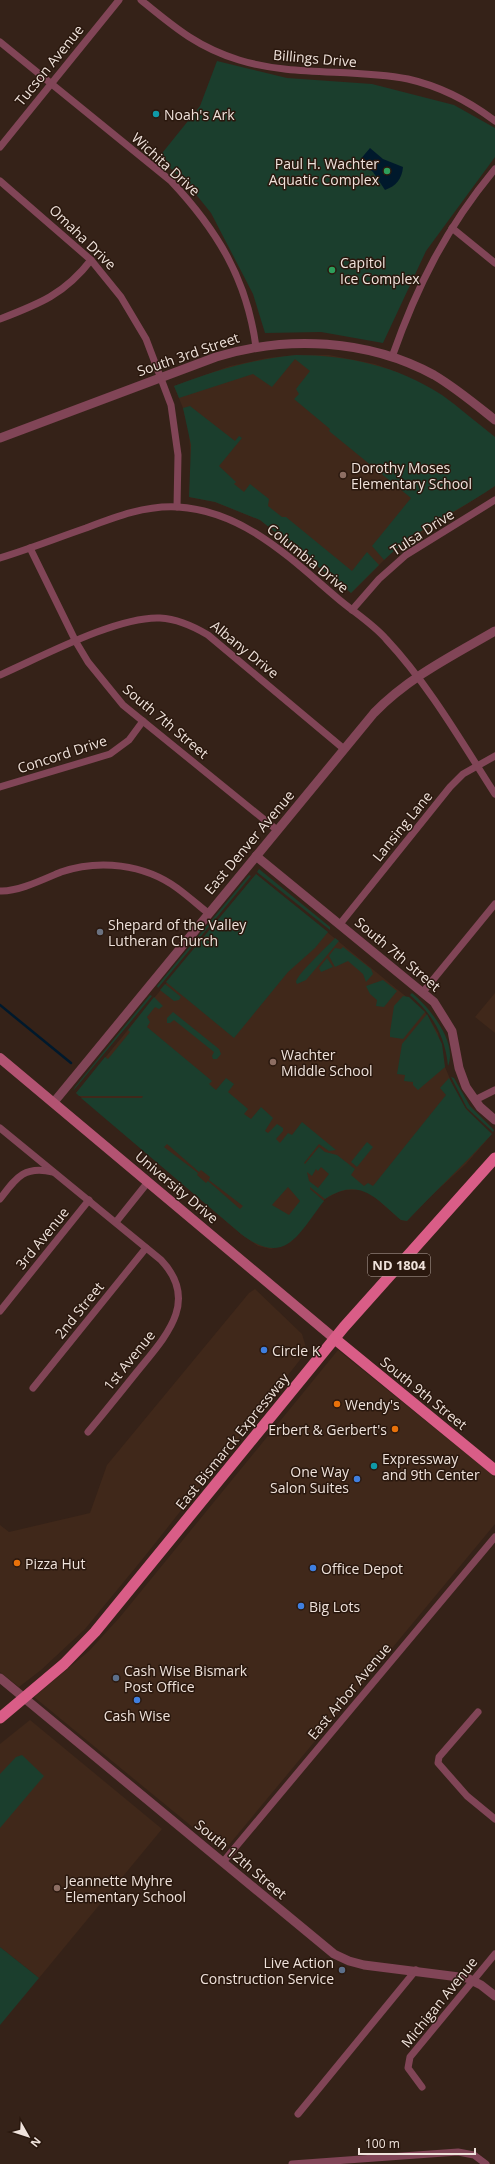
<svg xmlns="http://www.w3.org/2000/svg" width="495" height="2164" font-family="'Open Sans',sans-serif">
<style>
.built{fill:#40281a}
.green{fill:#1b3e2d;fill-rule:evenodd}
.water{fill:#00192c}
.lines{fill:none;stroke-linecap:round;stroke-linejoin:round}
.stream{stroke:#00192c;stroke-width:2.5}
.minor{stroke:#814557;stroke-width:7}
.tertiary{stroke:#814557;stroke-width:9}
.secondary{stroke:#b35372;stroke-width:10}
.primary{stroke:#d95d87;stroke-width:11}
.culture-dot{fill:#0f9aa8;stroke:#2a180e;stroke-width:1.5}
.leisure-dot{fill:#2e9e5b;stroke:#2a180e;stroke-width:1.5}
.education-dot{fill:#8d6e63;stroke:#2a180e;stroke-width:1.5}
.worship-dot{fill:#6b7280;stroke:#2a180e;stroke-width:1.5}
.shop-dot{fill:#3f7fe0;stroke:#2a180e;stroke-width:1.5}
.food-dot{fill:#e8710a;stroke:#2a180e;stroke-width:1.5}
.service-dot{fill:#5c6f8a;stroke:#2a180e;stroke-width:1.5}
.labels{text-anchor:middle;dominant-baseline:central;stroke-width:3;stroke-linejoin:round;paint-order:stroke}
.shield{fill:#2a180e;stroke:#b4a59e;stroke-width:1}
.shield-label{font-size:13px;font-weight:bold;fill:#efe2db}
.street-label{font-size:14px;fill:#efe2db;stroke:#2a180e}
.poi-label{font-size:14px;fill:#efe2db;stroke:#2a180e;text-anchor:start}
</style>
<rect width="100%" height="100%" fill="#352218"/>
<g class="built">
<path d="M296 355H329L375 364 397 372 442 396 495 437V486L392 552 351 593 260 520 215 502 189 497 191 465 189 433 183 408 174 386 230 366 267 358Z"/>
<path d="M256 874 425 1012 438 1033 445 1067 459 1100 474 1118 492 1134 466 1164 431 1196 407 1221 401 1220 370 1193 362 1190H346L338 1192 325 1199 291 1242 271 1249 258 1246 241 1234 76 1093Z"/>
<path d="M495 993V1033L475 1017Z"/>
<path d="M255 1289 302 1334 307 1351 145 1556 85 1629 41 1670 19 1687 0 1672V1525L9 1532 90 1513 107 1465 249 1293Z"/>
<path d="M338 1350 495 1477V1524L223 1852 34 1697 89 1651 120 1617Z"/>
<path d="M30 1720 162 1829 39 1978 0 1947V1744Z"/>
</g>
<g class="green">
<path d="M217 61 287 78 372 84 454 105 495 128V157L426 251 383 343 321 332 265 333 253 294 211 213 190 187 159 157 200 106Z"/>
<path d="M296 355C348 355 397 366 442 395 460 408 477 423 495 437V486C459 511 416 529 384 560L372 546 411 498 329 431 330 429 294 399 299 394 296 389 310 371 295 359 272 387 253 374 179 398 174 386C217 370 249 360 296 355Z"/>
<path d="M190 406 235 441 239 436 242 438 219 466 236 482 234 484 244 492 250 484 269 499 268 506 282 517H286L352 571 367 552 379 565 351 593 260 520 215 502 189 497 191 445 183 408Z"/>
<path d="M259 869 330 927V930L257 872Z"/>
<path d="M256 874 328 932 315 948 288 972 234 1038 166 982Z"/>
<path d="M249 875 251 876 158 988 157 986Z"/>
<path d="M335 938 339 941 306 980 297 984 296 982C297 974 327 947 335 938Z"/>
<path d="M343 947 371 969 373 974 366 982 363 974 348 961 335 967 329 956 335 948 341 949Z"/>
<path d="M327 958 333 967 321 972 319 968Z"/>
<path d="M383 980 397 991 384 1007 376 1006 377 1000 370 994 366 986Z"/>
<path d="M165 984 181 997 179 1000 174 1001 160 990Z"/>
<path d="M412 993C429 1007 458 1042 448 1066 445 1036 433 1014 410 995Z"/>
<path d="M150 995 152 996 73 1091 75 1087Z"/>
<path d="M403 996 409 997 425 1012 403 1039 390 1037V1032L394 1006Z"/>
<path d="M154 997 163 1006 159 1009 155 1007 147 1017 150 1022 147 1027 212 1081 209 1084 216 1090 226 1078 234 1084 228 1092 248 1109 244 1114 251 1119 261 1107 273 1118 265 1131 268 1133 277 1124 283 1128V1131L276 1139 280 1143 288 1133 292 1135 302 1122 336 1150 329 1151 319 1144 304 1163 305 1164 319 1147 325 1152 337 1155 355 1169 351 1175 364 1186 368 1183 373 1186 446 1095 440 1088 449 1078 466 1109 492 1134C465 1164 435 1191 407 1221L401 1220C375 1198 360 1176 325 1199L310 1187V1189L324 1201C298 1234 286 1268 241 1234L81 1098H142L143 1096H79L76 1093 105 1057 108 1059 130 1032 128 1030ZM167 1144 199 1172 201 1170 210 1177 209 1180 243 1206 240 1209 208 1181 206 1183 197 1175 198 1173 164 1147ZM321 1167 329 1174 318 1188 309 1181 307 1172 312 1176 316 1169 318 1171ZM288 1187 300 1201 289 1215 272 1205Z"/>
<path d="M173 1012 219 1049 221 1054 217 1059H213L212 1056 214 1052 174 1020 170 1023H167V1018Z"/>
<path d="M427 1014 442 1044 445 1067 418 1090 413 1085V1082L404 1081 405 1075 397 1074 402 1044Z"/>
<path d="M451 1077 454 1078 470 1106 494 1130 493 1132 467 1108Z"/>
<path d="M367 1142 373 1147 357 1167 351 1162Z"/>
<path d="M22 1755 44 1776 0 1828V1774L16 1757Z"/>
<path d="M0 1947 39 1978 0 2025Z"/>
</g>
<path class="water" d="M370 148 383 159 403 167C402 179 396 186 385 190L373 172 359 161Z"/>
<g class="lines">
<path class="stream" d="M0 1005 71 1063"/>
<g class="minor">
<path d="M141 0C174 27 197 47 239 60 294 77 352 68 408 79 439 86 470 102 495 121"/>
<path d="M0 42 171 181C217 230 247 279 256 347"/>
<path d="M0 147 119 0"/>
<path d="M0 181 91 260 121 297 146 339 171 405 178 455 177 507"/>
<path d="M452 228 495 263"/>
<path d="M0 319C39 304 65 294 91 260"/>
<path d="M392 357C417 286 446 228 495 169"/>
<path d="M30 548 76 642 88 662 123 705 277 830"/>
<path d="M0 558C29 549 57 538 86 528 115 517 146 505 178 507 243 511 289 557 336 597 352 611 372 623 386 639 429 685 461 741 495 794"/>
<path d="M352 610 379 579 406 555 495 500"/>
<path d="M0 675C41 657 117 616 160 618 178 619 193 626 208 635L344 749"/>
<path d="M0 787 110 754 129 740 143 721"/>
<path d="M0 891C18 892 44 879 61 872 99 859 144 864 177 888 188 896 198 905 208 913"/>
<path d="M340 924 450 787 463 774 495 756"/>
<path d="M423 992 495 904"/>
<path d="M475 1100 495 1090"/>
<path d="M0 1128 161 1260C201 1302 164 1338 136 1373 120 1393 104 1413 88 1432"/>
<path d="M0 1199C16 1178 24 1165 53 1172"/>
<path d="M116 1222 148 1182"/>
<path d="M0 1311 89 1200"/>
<path d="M33 1388 146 1248"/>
<path d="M478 1712 439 1757 438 1763 467 1796 495 1819"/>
<path d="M223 1862 495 1537"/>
<path d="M422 2087 408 2068 410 2057 495 1954"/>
<path d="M298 2114 416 1970"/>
<path d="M292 2164 458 2152 474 2155 486 2164"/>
</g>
<g class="tertiary">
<path d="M0 438 216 357C287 335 368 339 434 375 456 388 475 404 495 420"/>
<path d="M256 856 434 1002 452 1031 459 1068 466 1087 480 1107 495 1120"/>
<path d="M54 1102 374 713C409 677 452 656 495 631"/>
<path d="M0 1678 334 1954 349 1961 364 1965 467 1978 481 1985 495 1996"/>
</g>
<path class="secondary" d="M0 1058 335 1339"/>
<g class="primary">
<path d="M335 1339 495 1470"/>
<path d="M0 1718 64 1664 95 1632 344 1327 495 1158"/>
</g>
</g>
<g class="culture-dot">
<circle cx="156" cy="114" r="4"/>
<circle cx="374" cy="1466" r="4"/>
</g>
<g class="leisure-dot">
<circle cx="387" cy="171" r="4"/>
<circle cx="332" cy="270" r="4"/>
</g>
<g class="education-dot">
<circle cx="343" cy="475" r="4"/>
<circle cx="273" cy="1062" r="4"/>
<circle cx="57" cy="1888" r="4"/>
</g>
<circle class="worship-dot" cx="100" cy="932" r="4"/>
<g class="shop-dot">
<circle cx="264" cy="1350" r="4"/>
<circle cx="357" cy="1479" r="4"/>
<circle cx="313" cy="1568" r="4"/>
<circle cx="301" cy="1606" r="4"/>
<circle cx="137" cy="1700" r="4"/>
</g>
<g class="food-dot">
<circle cx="337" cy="1404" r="4"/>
<circle cx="395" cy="1429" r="4"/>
<circle cx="17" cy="1563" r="4"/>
</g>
<g class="service-dot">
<circle cx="116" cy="1678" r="4"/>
<circle cx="342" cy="1970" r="4"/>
</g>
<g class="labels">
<rect class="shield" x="368" y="1254" width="62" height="22" rx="3"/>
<g class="shield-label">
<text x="399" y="1265">ND 1804</text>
</g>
<g class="street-label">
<text transform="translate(315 58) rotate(5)">Billings Drive</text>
<text transform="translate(49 65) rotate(-51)">Tucson Avenue</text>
<text transform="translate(166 164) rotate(42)">Wichita Drive</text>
<text transform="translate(83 237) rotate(44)">Omaha Drive</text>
<text transform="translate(188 354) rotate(-19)">South 3rd Street</text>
<text transform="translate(422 532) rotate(-33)">Tulsa Drive</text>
<text transform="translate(308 558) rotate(39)">Columbia Drive</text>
<text transform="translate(245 649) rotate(39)">Albany Drive</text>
<text transform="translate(166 721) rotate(40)">South 7th Street</text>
<text transform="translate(62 754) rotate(-18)">Concord Drive</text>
<text transform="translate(402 826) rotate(-51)">Lansing Lane</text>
<text transform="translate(249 842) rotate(-50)">East Denver Avenue</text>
<text transform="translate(398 954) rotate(40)">South 7th Street</text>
<text transform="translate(177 1187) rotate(40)">University Drive</text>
<text transform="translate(42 1238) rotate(-51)">3rd Avenue</text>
<text transform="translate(79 1310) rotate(-51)">2nd Street</text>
<text transform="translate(129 1360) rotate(-51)">1st Avenue</text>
<text transform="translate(424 1393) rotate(39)">South 9th Street</text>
<text transform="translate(232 1441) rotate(-51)">East Bismarck Expressway</text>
<text transform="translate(349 1691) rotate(-50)">East Arbor Avenue</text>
<text transform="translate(241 1859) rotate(40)">South 12th Street</text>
<text transform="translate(439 2002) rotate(-51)">Michigan Avenue</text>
</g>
<g class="poi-label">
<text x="164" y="114">Noah's Ark</text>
<text x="379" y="163" text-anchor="end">Paul H. Wachter<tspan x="379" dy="16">Aquatic Complex</tspan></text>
<text x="340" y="262">Capitol<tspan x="340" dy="16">Ice Complex</tspan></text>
<text x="351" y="467">Dorothy Moses<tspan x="351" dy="16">Elementary School</tspan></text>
<text x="108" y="924">Shepard of the Valley<tspan x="108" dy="16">Lutheran Church</tspan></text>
<text x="281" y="1054">Wachter<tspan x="281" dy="16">Middle School</tspan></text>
<text x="272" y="1350">Circle K</text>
<text x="345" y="1404">Wendy's</text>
<text x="387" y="1429" text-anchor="end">Erbert &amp; Gerbert's</text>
<text x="382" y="1458">Expressway<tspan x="382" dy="16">and 9th Center</tspan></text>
<text x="349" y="1471" text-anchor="end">One Way<tspan x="349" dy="16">Salon Suites</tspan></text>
<text x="25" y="1563">Pizza Hut</text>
<text x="321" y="1568">Office Depot</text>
<text x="309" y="1606">Big Lots</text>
<text x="124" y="1670">Cash Wise Bismark<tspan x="124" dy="16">Post Office</tspan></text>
<text x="137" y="1715" text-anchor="middle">Cash Wise</text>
<text x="65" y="1880">Jeannette Myhre<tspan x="65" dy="16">Elementary School</tspan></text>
<text x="334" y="1962" text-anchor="end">Live Action<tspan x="334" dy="16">Construction Service</tspan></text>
</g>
</g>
<g transform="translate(28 2136) rotate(129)" stroke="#2a180e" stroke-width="3" paint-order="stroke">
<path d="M0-3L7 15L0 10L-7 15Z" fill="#efe2db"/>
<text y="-6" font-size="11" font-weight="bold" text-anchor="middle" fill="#efe2db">N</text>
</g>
<path d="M359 2148v6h116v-6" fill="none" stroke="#efe2db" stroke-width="2"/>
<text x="365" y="2148" font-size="12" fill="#efe2db" stroke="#2a180e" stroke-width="3" paint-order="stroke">100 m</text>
</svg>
